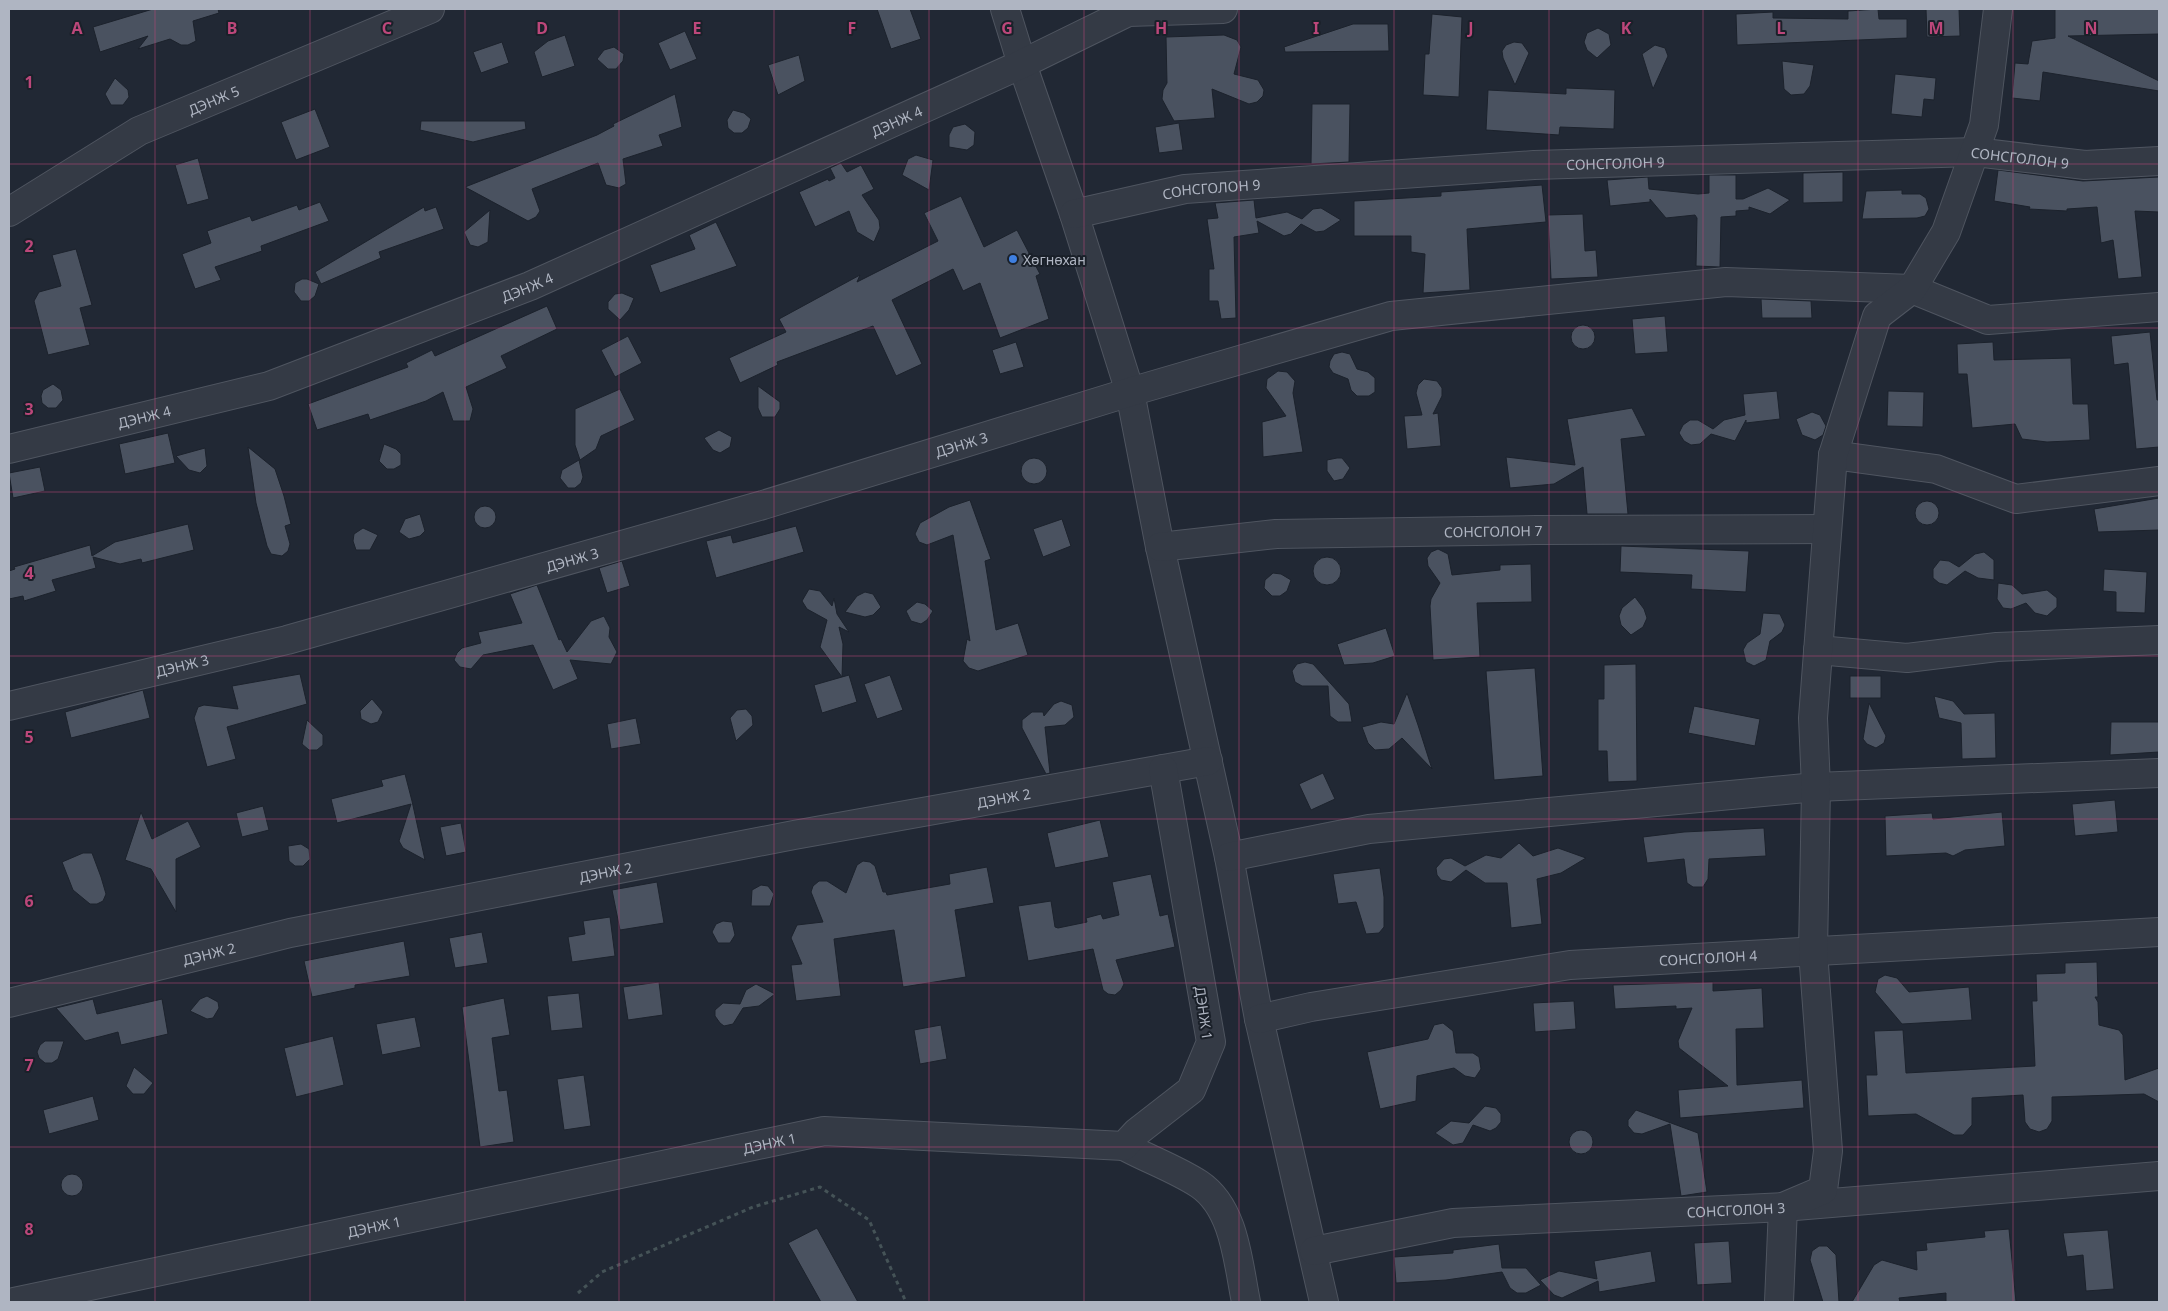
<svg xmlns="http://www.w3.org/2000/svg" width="2168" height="1311" font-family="'Noto Sans',sans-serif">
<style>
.building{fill:#4a5260;stroke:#1c222c}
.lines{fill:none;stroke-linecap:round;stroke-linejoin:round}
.minor-casing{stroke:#4f5560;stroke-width:30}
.path{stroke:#455357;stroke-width:3;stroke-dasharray:4 4;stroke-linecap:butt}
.minor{stroke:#343a45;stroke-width:28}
.grid{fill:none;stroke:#bc477a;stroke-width:1;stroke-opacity:0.55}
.shop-dot{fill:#3f7fe0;stroke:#1a2029;stroke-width:2}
.labels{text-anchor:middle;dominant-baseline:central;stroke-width:4;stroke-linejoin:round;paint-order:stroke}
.street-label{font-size:14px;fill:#afb5c2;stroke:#1a2029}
.poi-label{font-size:14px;fill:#afb5c2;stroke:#1a2029;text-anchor:start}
.grid-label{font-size:16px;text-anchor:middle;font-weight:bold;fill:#bc477a;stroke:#1a2029;stroke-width:4;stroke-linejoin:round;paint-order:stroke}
</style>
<rect width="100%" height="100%" fill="#212834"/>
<g class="building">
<path d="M153 9H218L219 13 193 21 196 41 188 45H181L170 39 138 49 148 36 100 52 93 27Z"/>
<path d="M877 9H910L921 39 891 49Z"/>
<path d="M1878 9 1879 19H1907V38L1737 45 1736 14 1773 12V18L1848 19V11Z"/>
<path d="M1926 9H1959L1960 36 1927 37Z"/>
<path d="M2055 9H2159V34L2068 36 2159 81V91L2043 72 2040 101 2012 98 2015 63 2028 64 2032 41 2055 38Z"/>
<path d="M1432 14 1462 17 1459 97 1423 95 1425 54H1429Z"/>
<path d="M1353 24H1388L1389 51 1285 52 1284 47Z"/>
<path d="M1598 28 1609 34 1611 45 1597 58 1587 50 1584 42 1587 33Z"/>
<path d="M685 31 697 59 670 70 658 43Z"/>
<path d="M565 35 575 66 542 77 534 52 548 41Z"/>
<path d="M1224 35 1237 40 1241 47 1234 74 1258 80 1264 90 1263 96 1257 102 1249 104 1212 89 1215 118 1174 121 1162 99 1163 90 1167 83 1166 37Z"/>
<path d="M502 42 509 63 481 73 473 52Z"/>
<path d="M1514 42 1522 43 1529 53 1515 85 1503 58 1502 51 1506 45Z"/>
<path d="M1655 45 1665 48 1668 56 1653 89 1642 54Z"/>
<path d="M614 47 624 54 623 61 616 69H608L597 59 604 50Z"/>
<path d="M799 55 805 81 778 95 768 65Z"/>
<path d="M1782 61 1814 65 1810 86 1804 94 1791 95 1784 89Z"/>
<path d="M1895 74 1936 78 1934 100 1924 99 1922 117 1891 114Z"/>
<path d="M115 78 128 90 129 97 123 105H111L105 94Z"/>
<path d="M1566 88 1615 90 1614 129 1560 127 1559 135 1486 130 1488 90 1566 94Z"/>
<path d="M675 94 682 127 659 135 663 146 623 159 626 184 619 188 606 185 598 163 532 189 540 211 536 217 528 221 465 187 597 135 614 126 613 124Z"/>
<path d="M1312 104H1350L1349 162 1311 164Z"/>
<path d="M315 109 330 147 296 160 281 122Z"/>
<path d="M733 110 744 113 751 119 748 128 742 133H734L728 128 727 120Z"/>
<path d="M421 121H525L526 129 473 142 420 130Z"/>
<path d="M1179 123 1183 150 1159 153 1155 127Z"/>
<path d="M965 124 975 132 974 145 967 150 949 147V135L953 127Z"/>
<path d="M916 155 933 160 929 190 902 175 908 159Z"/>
<path d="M198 158 209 199 187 205 175 165Z"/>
<path d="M841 163 847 172 861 165 874 189 862 195 879 220 880 228 874 242 857 232 849 211 815 227 799 192 828 179 829 181 835 178 830 168Z"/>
<path d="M1998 170 2083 181 2159 177V212L2135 211 2142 277 2118 279 2113 240 2101 243 2097 207 2067 209V211L2029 209 2030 207 1994 201Z"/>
<path d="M1843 172V202L1803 203V173Z"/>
<path d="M1709 175H1736V199H1743L1768 188 1790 200 1770 214 1749 207V210L1736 211V216L1721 217 1720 267 1696 266 1697 218 1695 215 1666 218 1650 199V202L1610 206 1607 180 1648 177 1649 189 1698 194 1709 193Z"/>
<path d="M1542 185 1546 222 1467 229 1470 290 1423 293 1425 254 1411 252V236H1354V201L1441 196V192Z"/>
<path d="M1902 190V194H1920L1926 198 1929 209 1925 216 1917 218 1862 219 1866 191Z"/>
<path d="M961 196 984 247 1017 230 1040 274 1036 276 1049 319 1000 338 980 283 963 291 953 269 892 300 922 364 896 376 873 326 777 362 778 365 740 383 729 358 786 332 779 319 860 275 857 282 938 241 924 213Z"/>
<path d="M1254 200 1256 218 1287 212 1302 219 1313 209 1321 208 1341 220 1324 231 1316 232 1301 224 1291 234 1284 236 1257 221 1259 233 1234 237 1236 318 1221 319 1218 301H1209V269H1214L1207 219 1218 218 1215 203Z"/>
<path d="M320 202 329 221 261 246 262 251 215 267 221 280 195 289 182 254 211 243 207 231 250 216 252 221 297 205 299 210Z"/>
<path d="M424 207 425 211 436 207 444 229 379 252 381 258 321 284 315 272Z"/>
<path d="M490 210 488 242 478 247 470 245 464 232Z"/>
<path d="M1583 214 1585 251 1596 250 1598 277 1551 279 1548 215Z"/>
<path d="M716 222 737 266 660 293 650 265 695 249 689 235Z"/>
<path d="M76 249 92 305 80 308 90 345 48 355 34 301 39 292 61 286 52 255Z"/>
<path d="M302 279H307L319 284 315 296 309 301H301L294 292 295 283Z"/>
<path d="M622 293 634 298 629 310 620 320 608 309V302L615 294Z"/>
<path d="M1761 299 1811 301 1812 318H1762Z"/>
<path d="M547 306 557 329 501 356 507 368 466 387 473 409 470 421H453L443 392 426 401 370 420 368 414 317 430 308 404 408 367 406 363 432 350 435 356Z"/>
<path d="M1665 316 1668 352 1635 354 1632 319Z"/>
<circle cx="1583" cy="337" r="12"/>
<path d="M2150 332 2157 400H2159V447L2136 449 2128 363 2114 365 2111 336Z"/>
<path d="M628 336 642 363 615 377 601 350Z"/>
<path d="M1016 342 1024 367 1000 374 992 350Z"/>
<path d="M1993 342 1994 360 2071 358 2073 404H2088L2090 440 2047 442 2022 439 2015 424 1972 428 1967 374H1958L1957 344Z"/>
<path d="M1342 352 1350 354 1357 369 1368 372 1375 378V392L1369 396H1357L1351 390 1348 379 1333 373 1329 367 1330 361 1334 354Z"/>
<path d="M1278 371 1287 372 1295 381 1293 393 1303 452 1263 457 1262 422 1286 416 1266 388 1267 379Z"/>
<path d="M1424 379 1437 381 1442 388V396L1433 414 1438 413 1441 446 1407 449 1404 416 1422 415 1416 393 1418 385Z"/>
<path d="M53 384 61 390 63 400 56 408H48L42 403 41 396 43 390Z"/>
<path d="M758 386 780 402V409L775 417H762L758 408Z"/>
<path d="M620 389 635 420 601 436 596 449 580 460 575 445V409Z"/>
<path d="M1777 391 1780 419 1746 423V420L1735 441 1711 434 1700 444 1691 445 1684 441 1679 433 1683 425 1690 420H1698L1713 429 1724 420 1745 415 1743 394Z"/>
<path d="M1888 391 1924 392 1923 427 1887 426Z"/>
<path d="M1632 408 1646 436 1621 439 1628 514H1587L1583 467 1554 484 1510 488 1506 457 1575 465 1567 419Z"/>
<path d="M1812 412 1820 415 1826 426 1823 435 1815 440 1802 435 1796 419Z"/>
<path d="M719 430 732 437 730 447 720 453 713 450 704 438Z"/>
<path d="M168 433 175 463 125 474 119 444Z"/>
<path d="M384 444 396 449 401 454V465L394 469H387L379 461Z"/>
<path d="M248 447 275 469 284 496 291 524 285 526 290 544 288 551 282 556 271 554 267 546 256 503Z"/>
<path d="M205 448 207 466 200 473 189 470 176 456Z"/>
<path d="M1337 458H1342L1350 468 1343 479 1334 481 1327 471V460Z"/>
<circle cx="1034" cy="471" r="13"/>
<path d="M579 460 583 477 581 483 575 488H568L560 478 562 470Z"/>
<path d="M40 467 45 491 13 498 9 473Z"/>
<path d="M2159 498V530L2098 532 2094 509Z"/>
<path d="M970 500 991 559 985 561 996 630 1018 623 1028 655 978 671 969 668 963 661 967 639 970 641 953 535 927 545 919 542 915 534 920 523 949 507Z"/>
<circle cx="1927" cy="513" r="12"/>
<circle cx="485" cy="517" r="11"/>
<path d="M420 514 425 531 420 536 409 539 399 532 405 519Z"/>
<path d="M1062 519 1071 546 1043 557 1033 529Z"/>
<path d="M188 524 194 550 142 563 141 559 120 564 93 557 96 568 52 580 56 591 24 601 23 596 9 599V571L15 569 14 567 90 545 92 556 115 542Z"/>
<path d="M796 526 804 552 716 578 706 541 731 535 733 543Z"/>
<path d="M363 528 378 535 370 550H356L353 541 354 534Z"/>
<path d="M1621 546 1749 551 1746 592 1691 589 1692 575 1620 572Z"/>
<path d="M1438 549 1448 554 1452 575 1500 570V565L1531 564 1532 602 1477 603 1480 657 1433 660 1430 606 1431 599 1440 583 1428 566 1427 558 1431 552Z"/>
<path d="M1984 552 1994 560V580L1978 578 1965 571 1947 585 1939 583 1933 578V569L1940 560 1949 561 1959 567 1975 554Z"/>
<circle cx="1327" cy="571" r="14"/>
<path d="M622 561 630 586 607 593 599 568Z"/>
<path d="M2104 569 2147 572 2145 613 2116 612V592L2103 591Z"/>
<path d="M1273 573 1281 574 1291 580 1287 591 1280 596H1272L1264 588 1265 580Z"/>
<path d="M1998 583 2012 585 2022 594 2047 590 2057 598V607L2047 616 2035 613 2026 603 2011 609 2003 608 1997 599Z"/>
<path d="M537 585 559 640 561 639 567 652 591 621 604 616 610 628 609 637 617 652 611 664 570 660 578 679 553 690 533 645 483 655 471 669 460 667 454 660 457 653 462 648 481 643 478 632 522 623 510 594Z"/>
<path d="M809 589 820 591 832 606 834 598 837 614 849 632 839 627 843 644 842 677 849 675 857 702 822 713 814 685 842 677 820 647 827 620 807 609 802 601Z"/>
<path d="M865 592 873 594 881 607 873 615 865 617 845 612 857 596Z"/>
<path d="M1635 597 1644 609 1647 618 1643 627 1631 635 1621 625 1619 616 1622 608Z"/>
<path d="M917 602 925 604 933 611 927 620 921 624 911 621 906 611Z"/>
<path d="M1763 613 1780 614 1785 625 1782 632 1770 641 1766 660 1754 666 1746 662 1743 650 1747 643 1760 634Z"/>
<path d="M1386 628 1395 656 1373 663 1344 665 1337 644Z"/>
<path d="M1305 662 1313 664 1349 704 1352 722H1338L1330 716 1328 686H1302L1295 682 1292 671 1297 664Z"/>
<path d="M1636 664 1637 781 1608 782 1607 751H1598V699H1604V665Z"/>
<path d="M1535 668 1543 776 1494 780 1486 671Z"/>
<path d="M300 674 307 704 227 727 236 759 207 767 194 718 198 707 204 705 238 709 232 686Z"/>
<path d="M890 675 903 710 877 719 864 684Z"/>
<rect x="1850" y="676" width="31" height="22"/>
<path d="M143 690 150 718 71 738 65 712Z"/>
<path d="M1407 693 1418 725 1432 769 1402 738 1389 749 1375 750 1368 743 1362 727 1381 722 1394 724Z"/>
<path d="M1934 696 1953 701 1964 714 1995 713 1996 758 1962 759 1961 723 1939 718Z"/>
<path d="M372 699 383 712 378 722 371 724 361 719 360 711Z"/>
<path d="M1061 701 1072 705 1074 717 1065 725 1045 727 1050 773 1046 774 1022 728V720L1032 712H1043L1044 716 1054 704Z"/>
<path d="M1869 703 1886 736 1884 743 1876 748 1867 744 1863 739Z"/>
<path d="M1694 706 1760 719 1755 746 1688 733Z"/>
<path d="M746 709 752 716 753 725 736 741 730 718 737 710Z"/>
<path d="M636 718 641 744 611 749 607 724Z"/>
<path d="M307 720 323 735V745L317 750H309L302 744Z"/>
<path d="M2111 722H2159V752L2110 755Z"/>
<path d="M1323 773 1335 799 1311 810 1299 784Z"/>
<path d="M405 774 412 801 425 860 403 848 399 841 411 804 337 823 331 799 383 786 381 780Z"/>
<path d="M2115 800 2118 832 2075 836 2072 804Z"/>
<path d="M263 806 269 830 242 837 236 813Z"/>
<path d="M141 812 152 839 188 821 201 847 176 859V912L151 869 125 860Z"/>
<path d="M2002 812 2005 846 1965 850 1953 856 1946 853 1886 856 1885 816 1932 813 1933 819Z"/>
<path d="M1100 820 1109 857 1055 868 1047 833Z"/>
<path d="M461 823 466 852 446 856 440 827Z"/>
<path d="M1764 828 1766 856 1709 859 1708 879 1703 887H1693L1687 883 1684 859 1647 863 1643 837 1684 832Z"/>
<path d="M1519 843 1533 856 1558 848 1586 858 1561 873 1537 879 1542 924 1511 928 1507 883H1485L1466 870 1451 882 1441 880 1437 875 1436 868 1444 859 1451 858 1465 866 1486 855 1501 858Z"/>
<path d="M301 844 309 849 310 859 303 866H295L289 861 288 846Z"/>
<path d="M83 853H92L101 877 106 894 103 901 97 904H90L73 890 62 862Z"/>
<path d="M863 861 870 862 875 866 883 892H886L887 895 950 884 949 874 987 867 994 903 955 910 966 977 903 987 894 930 834 939 841 996 796 1001 791 965 802 964 791 938 797 925 823 922 811 892 813 886 819 881H827L846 893 857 865Z"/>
<path d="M1380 868 1384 897V927L1379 933 1366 934 1356 902 1338 904 1333 874Z"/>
<path d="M1151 874 1160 916 1168 914 1175 947 1116 960 1124 984 1121 990 1115 995 1108 994 1103 990 1093 949 1028 961 1018 906 1051 901 1055 927 1058 928 1087 922 1086 918 1101 914 1103 919 1119 915 1112 882Z"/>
<path d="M657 882 664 923 620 930 612 890Z"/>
<path d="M761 885 768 886 774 894 770 906H751L752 890Z"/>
<path d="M610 917 615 956 572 962 568 937 585 934 583 921Z"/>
<path d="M723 921 732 922 735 935 730 943H718L712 932 716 924Z"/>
<path d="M482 932 488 963 455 968 449 938Z"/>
<path d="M404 941 410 976 355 985V988L312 997 304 961Z"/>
<path d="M2097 962 2098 997H2095L2098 1002 2099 1025 2119 1030 2123 1035 2125 1080 2159 1068V1102L2144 1094 2052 1097V1121L2047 1129 2039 1132 2030 1129 2025 1122 2023 1095 1972 1098V1125L1963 1135H1954L1916 1114 1868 1116 1866 1075H1877L1874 1031 1903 1030 1906 1073 2035 1066 2032 1001H2037L2036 974 2065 973V963Z"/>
<path d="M1885 975 1897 978 1909 992 1969 987 1972 1020 1902 1024 1875 992 1878 979Z"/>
<path d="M659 982 663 1015 628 1020 623 987Z"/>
<path d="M1713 982V991L1762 988 1764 1028 1736 1029 1737 1085 1802 1080 1804 1108 1680 1118 1678 1090 1728 1086 1679 1048 1678 1041 1692 1008 1676 1009V1006L1615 1009 1613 985Z"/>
<path d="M756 984 775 994 759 1006 743 1008 733 1024 724 1026 720 1023 715 1016V1010L723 1003 740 1004 746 990Z"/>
<path d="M579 993 583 1028 551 1031 547 996Z"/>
<path d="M207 996 218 1002 219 1008 213 1018 207 1019 190 1011 200 999Z"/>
<path d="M504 998 510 1035 492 1038 499 1091 507 1090 514 1142 480 1147 462 1007Z"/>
<path d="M93 999 97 1014 162 999 168 1034 121 1045 118 1032 85 1041 56 1008Z"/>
<path d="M1574 1001 1576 1029 1535 1032 1533 1003Z"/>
<path d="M415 1017 421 1047 382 1055 376 1024Z"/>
<path d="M1443 1023 1453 1031 1456 1053H1473L1479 1057 1481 1069 1475 1078 1465 1076 1454 1068 1417 1076 1416 1101 1380 1109 1367 1052 1428 1039 1434 1025Z"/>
<path d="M941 1025 947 1059 920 1064 914 1030Z"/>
<path d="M333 1036 344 1085 296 1097 284 1048Z"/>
<path d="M45 1041H64L58 1059 52 1063H45L39 1058 37 1052 40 1045Z"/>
<path d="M134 1067 153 1083 144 1094H133L126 1086Z"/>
<path d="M584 1075 591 1126 564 1130 557 1079Z"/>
<path d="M93 1096 99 1120 49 1134 43 1110Z"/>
<path d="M1485 1106 1496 1108 1501 1114V1122L1496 1128 1490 1131 1473 1125 1463 1143 1453 1145 1435 1133 1451 1121 1469 1123Z"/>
<path d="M1636 1110 1698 1133 1707 1192 1681 1196 1670 1124 1642 1134 1634 1133 1628 1126V1120Z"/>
<circle cx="1581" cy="1142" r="12"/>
<circle cx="72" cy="1185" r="11"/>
<path d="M817 1228 858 1302H821L788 1243Z"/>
<path d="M2009 1229 2016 1302H1946V1293L1899 1298 1900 1302H1852L1874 1265 1882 1260 1917 1270 1916 1251 1927 1250 1926 1243 1985 1237 1984 1231Z"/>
<path d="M2108 1230 2114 1289 2086 1291 2083 1255 2067 1257 2063 1233Z"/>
<path d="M1729 1241 1732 1283 1697 1285 1694 1243Z"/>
<path d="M1499 1244 1502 1268H1526L1541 1285 1526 1293H1517L1510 1288 1502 1272 1446 1280 1396 1283 1394 1257 1453 1253V1250Z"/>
<path d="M1819 1246H1827L1836 1255 1839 1302H1823L1810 1260 1812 1251Z"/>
<path d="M1651 1251 1656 1282 1599 1292 1598 1281 1562 1298 1554 1295 1540 1280 1559 1271 1597 1279 1594 1261Z"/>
</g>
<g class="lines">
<defs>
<g id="minor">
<path d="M1005 9 1022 64 1074 214 1130 392 1160 547 1229 857 1259 1019 1324 1302"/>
<path id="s1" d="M9 212 139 131 430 9"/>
<path id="s2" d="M1074 214 1185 189 1534 165 1975 152 2085 165 2159 161"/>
<path id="s3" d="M9 449 269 386 530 286 1022 64 1128 12 1223 9"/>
<path d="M1833 455 1936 469 2016 499 2159 481"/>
<path id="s4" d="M1160 547 1276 534 1536 530 1827 529"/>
<path d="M1818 650 1907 658 1997 647 2159 640"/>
<path id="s5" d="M9 706 287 640 763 505 1130 392 1391 316 1726 282 1912 289 1988 320 2159 307"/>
<path d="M1229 857 1369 829 1816 787 2159 773"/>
<path id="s6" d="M9 1003 290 933 794 835 1208 761"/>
<path id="s7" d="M1259 1019 1311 1007 1570 965 2159 932"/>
<path d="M1124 1146C1148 1159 1176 1169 1199 1184 1235 1208 1238 1263 1246 1302"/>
<path id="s8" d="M1314 1251 1453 1223 1783 1207 2159 1176"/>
<path id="s9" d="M14 1302 824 1131 1124 1146 1137 1132 1191 1090 1211 1042 1163 769"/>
<path d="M1779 1302 1783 1207 1823 1190 1828 1151 1813 952 1816 787 1813 718 1833 455 1877 316 1912 289 1946 232 1984 125 1998 9"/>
</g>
</defs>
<use href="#minor" class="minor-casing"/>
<path class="path" d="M578 1293 602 1272 753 1207 820 1187 869 1220 906 1302"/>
<use href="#minor" class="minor"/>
</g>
<path class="grid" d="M155 9V1302M310 9V1302M465 9V1302M619 9V1302M774 9V1302M929 9V1302M1084 9V1302M1239 9V1302M1394 9V1302M1549 9V1302M1703 9V1302M1858 9V1302M2013 9V1302M9 164H2159M9 328H2159M9 492H2159M9 656H2159M9 819H2159M9 983H2159M9 1147H2159"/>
<circle class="shop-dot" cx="1013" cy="259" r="5"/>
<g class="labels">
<g class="street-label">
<text stroke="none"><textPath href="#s1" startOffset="234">ДЭНЖ 5</textPath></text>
<text stroke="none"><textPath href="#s3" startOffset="949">ДЭНЖ 4</textPath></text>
<text stroke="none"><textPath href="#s2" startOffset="950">СОНСГОЛОН 9</textPath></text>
<text stroke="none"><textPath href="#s2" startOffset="545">СОНСГОЛОН 9</textPath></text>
<text stroke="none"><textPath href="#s2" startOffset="140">СОНСГОЛОН 9</textPath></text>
<text stroke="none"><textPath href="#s3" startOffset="544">ДЭНЖ 4</textPath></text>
<text stroke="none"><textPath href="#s3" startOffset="139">ДЭНЖ 4</textPath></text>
<text stroke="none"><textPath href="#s5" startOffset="988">ДЭНЖ 3</textPath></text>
<text stroke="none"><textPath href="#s4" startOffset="334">СОНСГОЛОН 7</textPath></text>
<text stroke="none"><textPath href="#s5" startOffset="582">ДЭНЖ 3</textPath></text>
<text stroke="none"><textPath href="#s5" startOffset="178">ДЭНЖ 3</textPath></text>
<text stroke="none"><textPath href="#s6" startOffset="1016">ДЭНЖ 2</textPath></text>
<text stroke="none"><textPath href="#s6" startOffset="611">ДЭНЖ 2</textPath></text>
<text stroke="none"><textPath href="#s6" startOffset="206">ДЭНЖ 2</textPath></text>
<text stroke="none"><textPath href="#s7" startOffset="454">СОНСГОЛОН 4</textPath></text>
<text transform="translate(1204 1013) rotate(82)">ДЭНЖ 1</text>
<text stroke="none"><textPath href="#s9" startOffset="772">ДЭНЖ 1</textPath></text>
<text stroke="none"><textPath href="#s8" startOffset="425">СОНСГОЛОН 3</textPath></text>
<text stroke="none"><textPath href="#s9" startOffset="368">ДЭНЖ 1</textPath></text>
</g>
<g class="poi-label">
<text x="1023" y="259">Хөгнөхан</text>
</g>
</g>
<g class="grid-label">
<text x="77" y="34">A</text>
<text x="232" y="34">B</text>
<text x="387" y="34">C</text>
<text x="542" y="34">D</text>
<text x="697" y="34">E</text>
<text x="852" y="34">F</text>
<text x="1007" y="34">G</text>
<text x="1161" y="34">H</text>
<text x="1316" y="34">I</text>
<text x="1471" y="34">J</text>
<text x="1626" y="34">K</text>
<text x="1781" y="34">L</text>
<text x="1936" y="34">M</text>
<text x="2091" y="34">N</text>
<text x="29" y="88">1</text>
<text x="29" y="252">2</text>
<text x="29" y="415">3</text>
<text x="29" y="579">4</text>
<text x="29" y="743">5</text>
<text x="29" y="907">6</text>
<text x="29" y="1071">7</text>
<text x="29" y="1235">8</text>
</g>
<rect width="2168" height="1311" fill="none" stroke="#afb5c2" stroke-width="20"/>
</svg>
